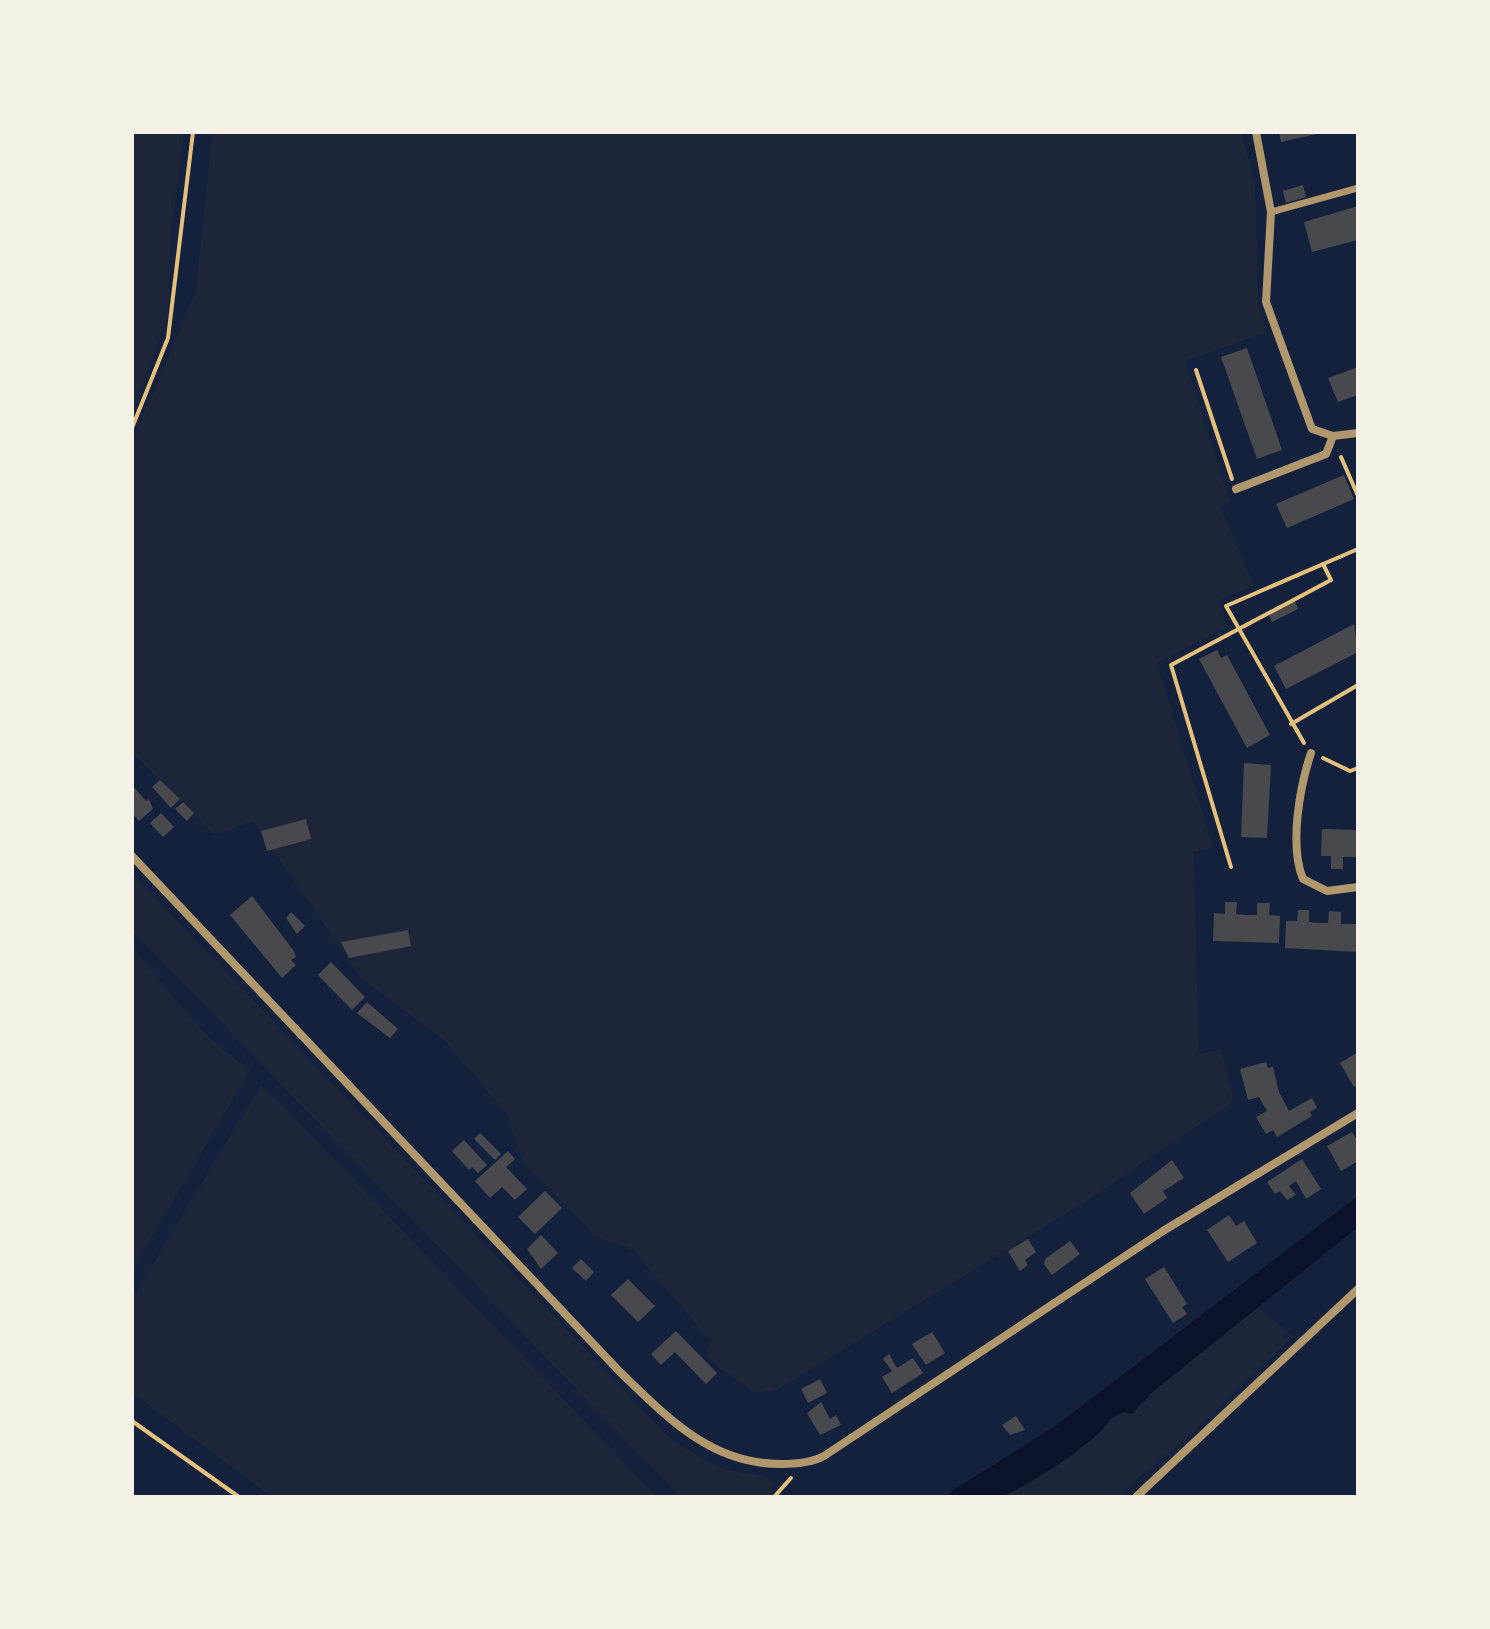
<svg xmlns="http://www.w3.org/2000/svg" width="1490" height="1629" font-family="'PT Sans',sans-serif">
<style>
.green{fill:#1d2539}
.water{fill:#0b132b}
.building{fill:#48494c}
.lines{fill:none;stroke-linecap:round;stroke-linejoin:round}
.path{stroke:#e5c07b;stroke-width:4}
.pedestrian{stroke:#b1986c;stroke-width:7}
.minor{stroke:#b1986c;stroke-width:8}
</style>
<rect width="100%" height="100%" fill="#14213d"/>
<g class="green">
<path d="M132 132H184L171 235 168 314 132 417Z"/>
<path d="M212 132H1242L1255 186 1258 300 1265 333 1185 361 1230 502 1220 507 1254 585 1219 601 1228 627 1157 662 1213 848 1194 852 1199 1054 1221 1049 1233 1098 1230 1104 1085 1202 777 1390 754 1393 707 1358 710 1341 633 1250 594 1236 523 1161 506 1113 444 1040 361 978 253 821 222 833H212L132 752V442L196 291Z"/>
<path d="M132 873 668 1436C686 1449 704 1460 725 1469 741 1475 763 1471 774 1483L771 1496 681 1497 132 931Z"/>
<path d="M132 948C171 990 201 1040 251 1069L132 1270Z"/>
<path d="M261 1085 278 1100 657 1497H272L132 1393V1299Z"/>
<path d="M1258 1307 1293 1336 1184 1441 1115 1497H1001L1075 1454 1110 1419 1148 1400 1150 1394Z"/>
</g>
<path class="water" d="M1358 1196V1227L1150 1394 1132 1414 1123 1412 1110 1419C1104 1437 1019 1493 999 1497 983 1500 964 1497 948 1497L952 1491 1054 1427Z"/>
<g class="building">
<path d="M1279 132H1320L1321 133 1281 142Z"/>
<path d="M1303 185 1306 197 1286 203 1283 191Z"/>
<path d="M1358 206V240L1312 252 1304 222Z"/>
<path d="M1247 348 1282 450 1257 459 1221 357Z"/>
<path d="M1358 367V395L1338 402 1328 378Z"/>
<path d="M1344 475 1354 499 1287 528 1276 504Z"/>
<path d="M1295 601 1298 609 1272 622 1269 615Z"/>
<path d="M1354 624 1358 652 1286 689 1274 666Z"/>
<path d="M1217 650 1221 658 1227 655 1270 735 1247 748 1199 659Z"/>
<path d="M1244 763 1271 765 1267 838 1241 837Z"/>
<path d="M160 780 180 799 171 808 152 787Z"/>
<path d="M132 785 146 801 149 799 153 809 139 821 132 813Z"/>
<path d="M183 802 194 813 187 821 175 809Z"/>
<path d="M161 813 174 827 163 837 150 823Z"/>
<path d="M306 819 311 839 267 851 261 831Z"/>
<path d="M1322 829 1358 830V857H1343V869H1331V856H1321Z"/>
<path d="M252 896 294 951 296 957 291 960 296 965 282 978 230 915Z"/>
<path d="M1225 902H1237L1236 914 1247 915H1257V903H1270L1269 915 1280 916 1279 943 1213 941 1214 913 1225 914Z"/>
<path d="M1298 910H1309V922L1319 923H1328L1329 911 1341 912V924H1358V952L1285 948 1286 921H1297Z"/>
<path d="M291 912 305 926 297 934 286 918Z"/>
<path d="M408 930 411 946 349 958 341 942Z"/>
<path d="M331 962 365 997 352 1010 318 975Z"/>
<path d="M367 1002 398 1029 390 1038 357 1013Z"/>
<path d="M1358 1052V1084L1354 1087 1340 1063Z"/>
<path d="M1266 1062 1268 1068 1273 1067 1279 1092 1289 1111 1312 1098 1317 1108 1310 1112 1312 1116 1277 1137 1273 1130 1266 1134 1256 1117 1267 1111 1259 1097 1248 1100 1240 1069Z"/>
<path d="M1352 1132 1358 1142V1161L1341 1171 1327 1146Z"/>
<path d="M480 1133 501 1154 495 1160 474 1139Z"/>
<path d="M464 1140 487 1165 478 1173 472 1167 469 1170 452 1151Z"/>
<path d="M508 1151 515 1159 506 1167 527 1189 515 1200 502 1187 490 1198 475 1181Z"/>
<path d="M1302 1159 1321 1189 1306 1199 1296 1181 1289 1186 1296 1195 1287 1200 1280 1191 1275 1194 1267 1182Z"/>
<path d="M1172 1160 1184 1178 1163 1191 1167 1198 1144 1214 1130 1193Z"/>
<path d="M545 1191 562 1208 535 1234 518 1217Z"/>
<path d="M1229 1215 1236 1226 1244 1221 1257 1243 1228 1262 1207 1230Z"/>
<path d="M541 1235 558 1253 541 1269 527 1249Z"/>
<path d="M1028 1239 1036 1252 1025 1260 1028 1265 1020 1271 1008 1251Z"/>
<path d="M1070 1241 1080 1254 1052 1275 1044 1264 1045 1259Z"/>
<path d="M581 1259 594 1272 586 1281 572 1268Z"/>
<path d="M1164 1267 1187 1304 1182 1307 1187 1314 1173 1323 1145 1279Z"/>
<path d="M628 1279 655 1306 638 1322 611 1295Z"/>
<path d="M676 1331 717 1373 706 1384 675 1352 661 1365 651 1354Z"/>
<path d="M932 1332 945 1353 926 1365 912 1344Z"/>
<path d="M889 1354 897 1368 913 1358 923 1373 892 1393 882 1377 892 1371 883 1359Z"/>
<path d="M820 1379 827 1393 808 1403 801 1389Z"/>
<path d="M821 1402 830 1419 836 1415 841 1425 820 1435 807 1413Z"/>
<path d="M1016 1416 1025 1430 1010 1435 1002 1425Z"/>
</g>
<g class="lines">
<g class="path">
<path d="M1196 370 1232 479"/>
<path d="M132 428 168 338 193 132"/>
<path d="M1341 457 1358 496"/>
<path d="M1291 724 1358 685"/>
<path d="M1304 743 1226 606 1358 549"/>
<path d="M1323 758 1350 771 1358 768"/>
<path d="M1231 867 1171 665 1331 580 1323 564"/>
<path d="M132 1421 239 1497"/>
<path d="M774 1497 791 1478"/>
</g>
<path class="pedestrian" d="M1271 212 1358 188"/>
<g class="minor">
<path d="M1256 132 1271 212 1266 302 1312 429 1333 436"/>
<path d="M1236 489 1326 454 1333 436 1358 433"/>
<path d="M1311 753C1300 786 1289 845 1303 879L1327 891 1358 887"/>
<path d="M132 856 620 1372C667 1417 711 1465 782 1464 796 1464 811 1463 824 1456L1163 1231 1358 1113"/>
<path d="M1136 1497 1358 1289"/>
</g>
</g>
<rect width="1490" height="1629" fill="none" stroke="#f6f1e7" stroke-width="268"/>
</svg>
